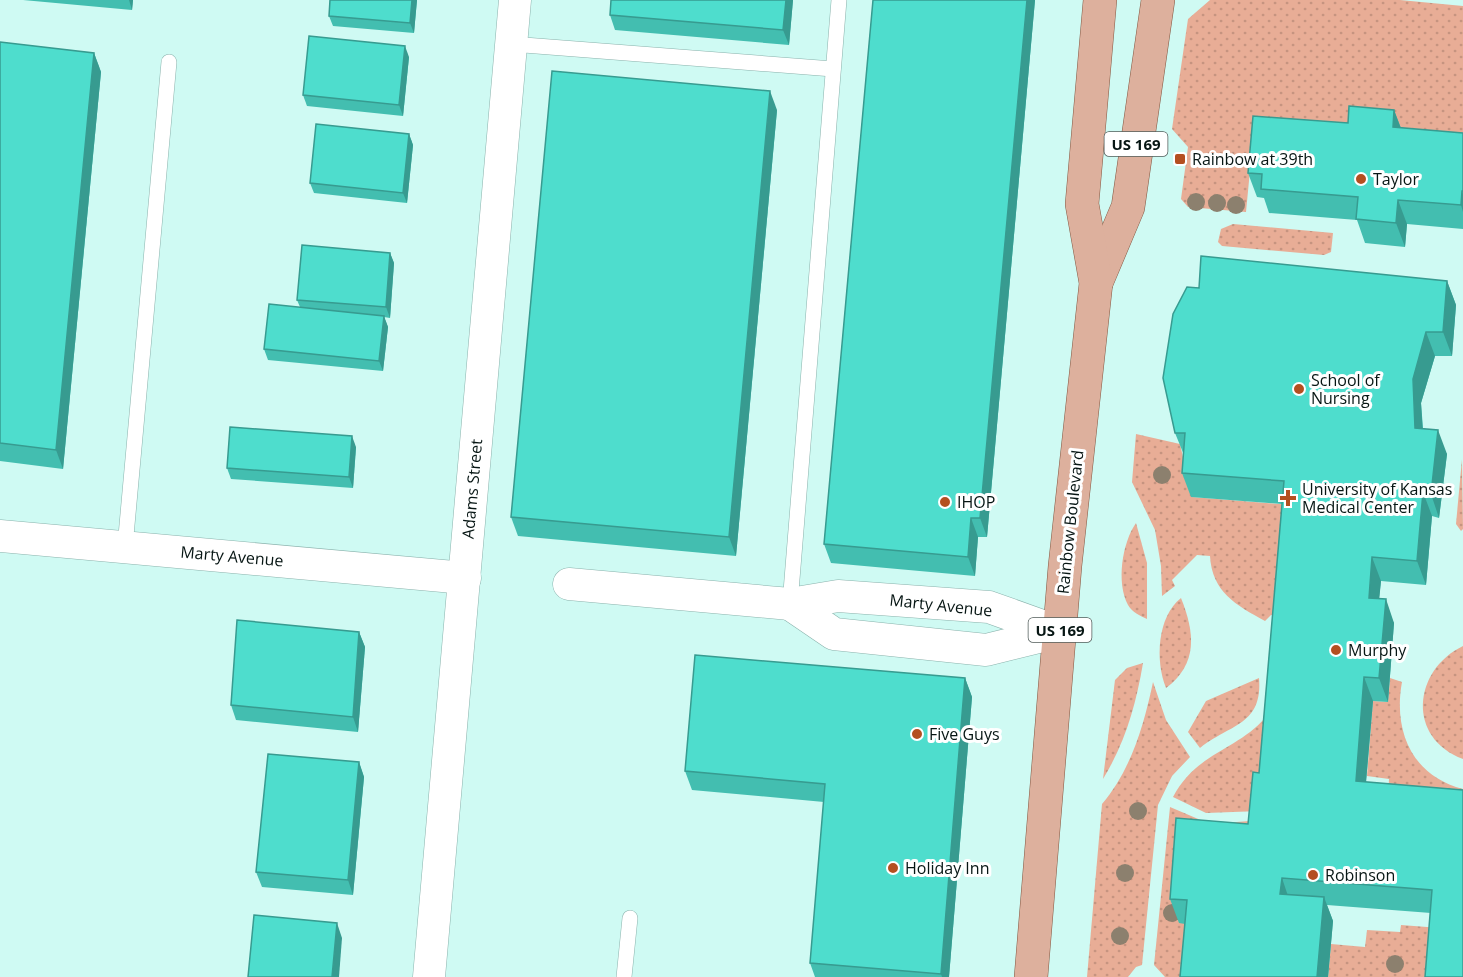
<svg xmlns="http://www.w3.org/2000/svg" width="1463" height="977" font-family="'Open Sans',sans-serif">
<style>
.grass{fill:url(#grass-dots)}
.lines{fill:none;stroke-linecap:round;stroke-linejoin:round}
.lane-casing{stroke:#8ab2ac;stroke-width:16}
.street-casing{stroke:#8ab2ac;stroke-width:33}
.primary-casing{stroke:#835843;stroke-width:34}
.lane{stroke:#fff;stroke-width:15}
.street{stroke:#fff;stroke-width:32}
.primary{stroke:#ddb09d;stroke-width:33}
.tree{fill:#8c806e}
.wall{fill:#43beb0}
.shaded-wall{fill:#379b90}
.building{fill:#4eddcd;stroke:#379b90;stroke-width:1.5}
.poi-dot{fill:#b44f20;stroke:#fff;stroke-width:2}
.labels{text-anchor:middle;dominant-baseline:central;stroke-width:6;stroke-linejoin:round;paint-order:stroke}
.shield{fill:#fff;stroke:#515c5a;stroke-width:1.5}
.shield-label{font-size:15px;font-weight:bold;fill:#071614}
.poi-label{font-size:16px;fill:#071614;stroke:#fff;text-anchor:start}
.street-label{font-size:16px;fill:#071614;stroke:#fff}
</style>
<defs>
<pattern id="grass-dots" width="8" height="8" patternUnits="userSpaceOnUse" patternTransform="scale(1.5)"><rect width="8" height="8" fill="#e8ad96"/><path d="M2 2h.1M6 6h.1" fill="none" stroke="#c69480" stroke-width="1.8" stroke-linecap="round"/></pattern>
</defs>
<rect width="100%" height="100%" fill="#cffaf3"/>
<g class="grass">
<path d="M1210 0H1400L1463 6V156L1251 160 1246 212 1188 207 1181 199 1188 147 1172 129 1188 19Z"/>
<path d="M1233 224 1333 233 1331 252 1324 255 1222 246 1218 242 1221 229Z"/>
<path d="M1136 434 1180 444 1192 497 1292 505 1283 616 1271 615 1265 621C1236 605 1212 592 1210 556L1197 555 1172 580 1175 586 1162 596 1161 566 1155 530 1132 482Z"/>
<path d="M1462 459 1463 529 1461 531 1456 524Z"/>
<path d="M1136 523 1147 563V619C1140 616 1132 612 1128 605 1116 583 1122 543 1136 523Z"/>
<path d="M1181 598C1195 633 1198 664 1166 688 1155 661 1157 617 1181 598Z"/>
<path d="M1463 646V759C1406 738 1413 670 1463 646Z"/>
<path d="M1143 663C1136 705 1125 743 1103 779L1115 680 1127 668Z"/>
<path d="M1259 678C1263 725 1230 724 1200 748L1188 732 1206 701Z"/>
<path d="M1390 678 1402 682C1393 731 1412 776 1463 789V812L1388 796 1389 779 1367 776 1373 701 1388 702Z"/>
<path d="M1153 682 1166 720 1190 757 1172 776 1158 805 1142 965 1136 967 1128 977H1087L1102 804C1131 770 1144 725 1153 682Z"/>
<path d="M1265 718 1260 811 1206 813 1173 797C1196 753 1237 750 1265 718Z"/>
<path d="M1170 807 1210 824 1250 821 1196 924 1191 977H1165L1154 965Z"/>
<path d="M1401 925 1440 928 1436 977H1328L1331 944 1365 947 1367 930 1400 932Z"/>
</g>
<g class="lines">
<defs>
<g id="lane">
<path d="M511 44 833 69"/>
<path d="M125 547 169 62"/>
<path d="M790 604 839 0"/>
<path d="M624 977 630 918"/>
</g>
<g id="street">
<path d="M0 536 465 578"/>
<path d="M569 584 790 604 838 596 989 607 1059 632"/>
<path d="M790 604 834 634 986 650 1059 632"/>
<path d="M429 977 515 0"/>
</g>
<g id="primary">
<path d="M1096 283 1128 207 1158 0"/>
<path d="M1031 977 1065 566 1096 283 1082 204 1100 0"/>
</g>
</defs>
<use href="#lane" class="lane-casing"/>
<use href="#street" class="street-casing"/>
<use href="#primary" class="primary-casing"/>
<use href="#lane" class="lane"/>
<use href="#street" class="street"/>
<use href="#primary" class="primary"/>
</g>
<g class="tree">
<circle cx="1196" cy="202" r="9"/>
<circle cx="1217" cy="203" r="9"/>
<circle cx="1236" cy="205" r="9"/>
<circle cx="1162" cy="475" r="9"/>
<circle cx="1138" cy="811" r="9"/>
<circle cx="1125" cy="873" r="9"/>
<circle cx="1172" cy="913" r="9"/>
<circle cx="1120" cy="936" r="9"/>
<circle cx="1395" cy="964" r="9"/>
</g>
<g class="wall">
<path d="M23 0H133L132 10Z"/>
<path d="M330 0H417L414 33 333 26 329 16Z"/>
<path d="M793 0 789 45 615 30 610 15Z"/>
<path d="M873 0H1035L987 537H978L975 576 831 563 824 544Z"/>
<path d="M0 42 94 53 101 72 63 469 0 461Z"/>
<path d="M409 57 403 116 307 106 303 95Z"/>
<path d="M777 110 736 556 518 536 511 517Z"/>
<path d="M1394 110 1401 128 1463 133V229L1407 224 1405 247 1365 243 1357 220 1269 213 1264 198 1257 197 1248 173 1348 123Z"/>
<path d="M409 134 413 145 407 203 314 193 310 183Z"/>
<path d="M390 253 394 263 390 318 384 317 388 327 383 371 268 360 264 349 300 307 297 300Z"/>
<path d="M1447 281 1456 305 1452 356H1435L1421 403 1423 428 1447 454 1439 518 1432 516 1426 585 1381 581 1379 598 1394 623 1388 702 1373 701 1366 782 1463 790 1431 913 1327 905 1333 921 1328 977H1180L1185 924 1179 923 1170 899 1248 824 1259 773 1282 504 1191 497 1182 473 1184 455 1175 433 1199 288Z"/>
<path d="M356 447 353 488 231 479 227 468Z"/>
<path d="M359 632 365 647 358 732 236 720 231 705Z"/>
<path d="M965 678 972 697 949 977H815L810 963 824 802 692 790 685 771Z"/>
<path d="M359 762 364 777 353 895 262 887 256 872Z"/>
</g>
<g class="shaded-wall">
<path d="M129 0H133L132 10Z"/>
<path d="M412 0H417L414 33 410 23Z"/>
<path d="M786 0H793L789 45 783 30Z"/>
<path d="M1027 0H1035L987 537 980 518Z"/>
<path d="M405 46 409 57 403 116 399 105Z"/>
<path d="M94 53 101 72 63 469 56 450Z"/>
<path d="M770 91 777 110 736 556 729 537Z"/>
<path d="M1394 110 1403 134 1393 127Z"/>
<path d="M409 134 413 145 407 203 403 193Z"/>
<path d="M1462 191 1463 194V212L1461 205Z"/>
<path d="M1398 200 1407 224 1405 247 1396 223Z"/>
<path d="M390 253 394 263 390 318 386 307Z"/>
<path d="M1447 281 1456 305 1452 356 1443 332Z"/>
<path d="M384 316 388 327 383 371 379 361Z"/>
<path d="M1426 332 1435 356 1421 403 1424 452 1415 428 1413 379Z"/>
<path d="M1438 430 1447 454 1439 518 1431 494Z"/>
<path d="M352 436 356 447 353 488 349 477Z"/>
<path d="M1423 492 1432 516 1426 585 1417 561Z"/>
<path d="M971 518 978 537 975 576 968 557Z"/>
<path d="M1372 557 1381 581 1377 621 1369 598Z"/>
<path d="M1386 599 1394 623 1388 702 1379 678Z"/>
<path d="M359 632 365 647 358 732 353 717Z"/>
<path d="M1364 677 1373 701 1364 805 1356 781Z"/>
<path d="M965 678 972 697 949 977H942L941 974Z"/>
<path d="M359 762 364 777 353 895 348 880Z"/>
<path d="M1282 878 1290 902 1280 894Z"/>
<path d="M1324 897 1333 921 1328 977H1317Z"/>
<path d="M337 923 342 938 339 977H332Z"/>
</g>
<g class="building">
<path d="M330 0H412L410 23 329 16Z"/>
<path d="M611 0H786L783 30 610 15Z"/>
<path d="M873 0H1027L980 518H971L968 557 824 544Z"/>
<path d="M309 36 405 46 399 105 303 95Z"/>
<path d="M0 42 94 53 56 450 0 443Z"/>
<path d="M552 71 770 91 729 537 511 517Z"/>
<path d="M1349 106 1394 110 1393 127 1463 133V191H1462L1461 205 1398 200 1396 223 1356 219 1358 197 1261 189 1262 174 1248 173 1253 116 1348 123Z"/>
<path d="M316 124 409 134 403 193 310 183Z"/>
<path d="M302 245 390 253 386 307 297 300Z"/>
<path d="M1201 256 1447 281 1443 332H1426L1413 379 1415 428 1438 430 1431 494 1423 492 1417 561 1372 557 1369 598 1386 599 1379 678 1364 677 1356 781 1463 790V977H1425L1432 890 1282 878 1280 894 1324 897 1317 977H1180L1187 900 1170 899 1176 818 1248 824 1253 772 1259 773 1284 481 1182 473 1185 433H1175L1163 378 1173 314 1187 287 1199 288Z"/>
<path d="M269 304 384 316 379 361 264 349Z"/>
<path d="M230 427 352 436 349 477 227 468Z"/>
<path d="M237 620 359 632 353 717 231 705Z"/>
<path d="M695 655 965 678 941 974 810 963 825 784 685 771Z"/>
<path d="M268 754 359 762 348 880 256 872Z"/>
<path d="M254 915 337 923 332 977H248Z"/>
</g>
<g class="poi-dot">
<rect x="1174" y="153" width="12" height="12" rx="3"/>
<circle cx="1361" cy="179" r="6"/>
<circle cx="1299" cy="389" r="6"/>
<path d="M1285 489h6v6h6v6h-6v6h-6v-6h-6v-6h6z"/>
<circle cx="945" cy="502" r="6"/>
<circle cx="1336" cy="650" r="6"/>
<circle cx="917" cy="734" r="6"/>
<circle cx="893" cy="868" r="6"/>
<circle cx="1313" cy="875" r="6"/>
</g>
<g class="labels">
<g class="shield">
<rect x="1104.5" y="132" width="63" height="24" rx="4.5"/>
<rect x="1028.5" y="618" width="63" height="24" rx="4.5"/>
</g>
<g class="shield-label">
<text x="1136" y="144">US 169</text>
<text x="1060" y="630">US 169</text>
</g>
<g class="poi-label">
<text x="1192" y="159">Rainbow at 39th</text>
<text x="1373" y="179">Taylor</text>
<text x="1311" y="380">School of<tspan x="1311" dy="18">Nursing</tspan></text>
<text x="1302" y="489">University of Kansas<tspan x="1302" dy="18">Medical Center</tspan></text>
<text x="957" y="502">IHOP</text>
<text x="1348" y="650">Murphy</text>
<text x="929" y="734">Five Guys</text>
<text x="905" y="868">Holiday Inn</text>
<text x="1325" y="875">Robinson</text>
</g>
<g class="street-label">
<text transform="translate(472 489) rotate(-85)">Adams Street</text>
<text transform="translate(1070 522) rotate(-84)">Rainbow Boulevard</text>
<text transform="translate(232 556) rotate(5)">Marty Avenue</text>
<text transform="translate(941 605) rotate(6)">Marty Avenue</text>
</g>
</g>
</svg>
